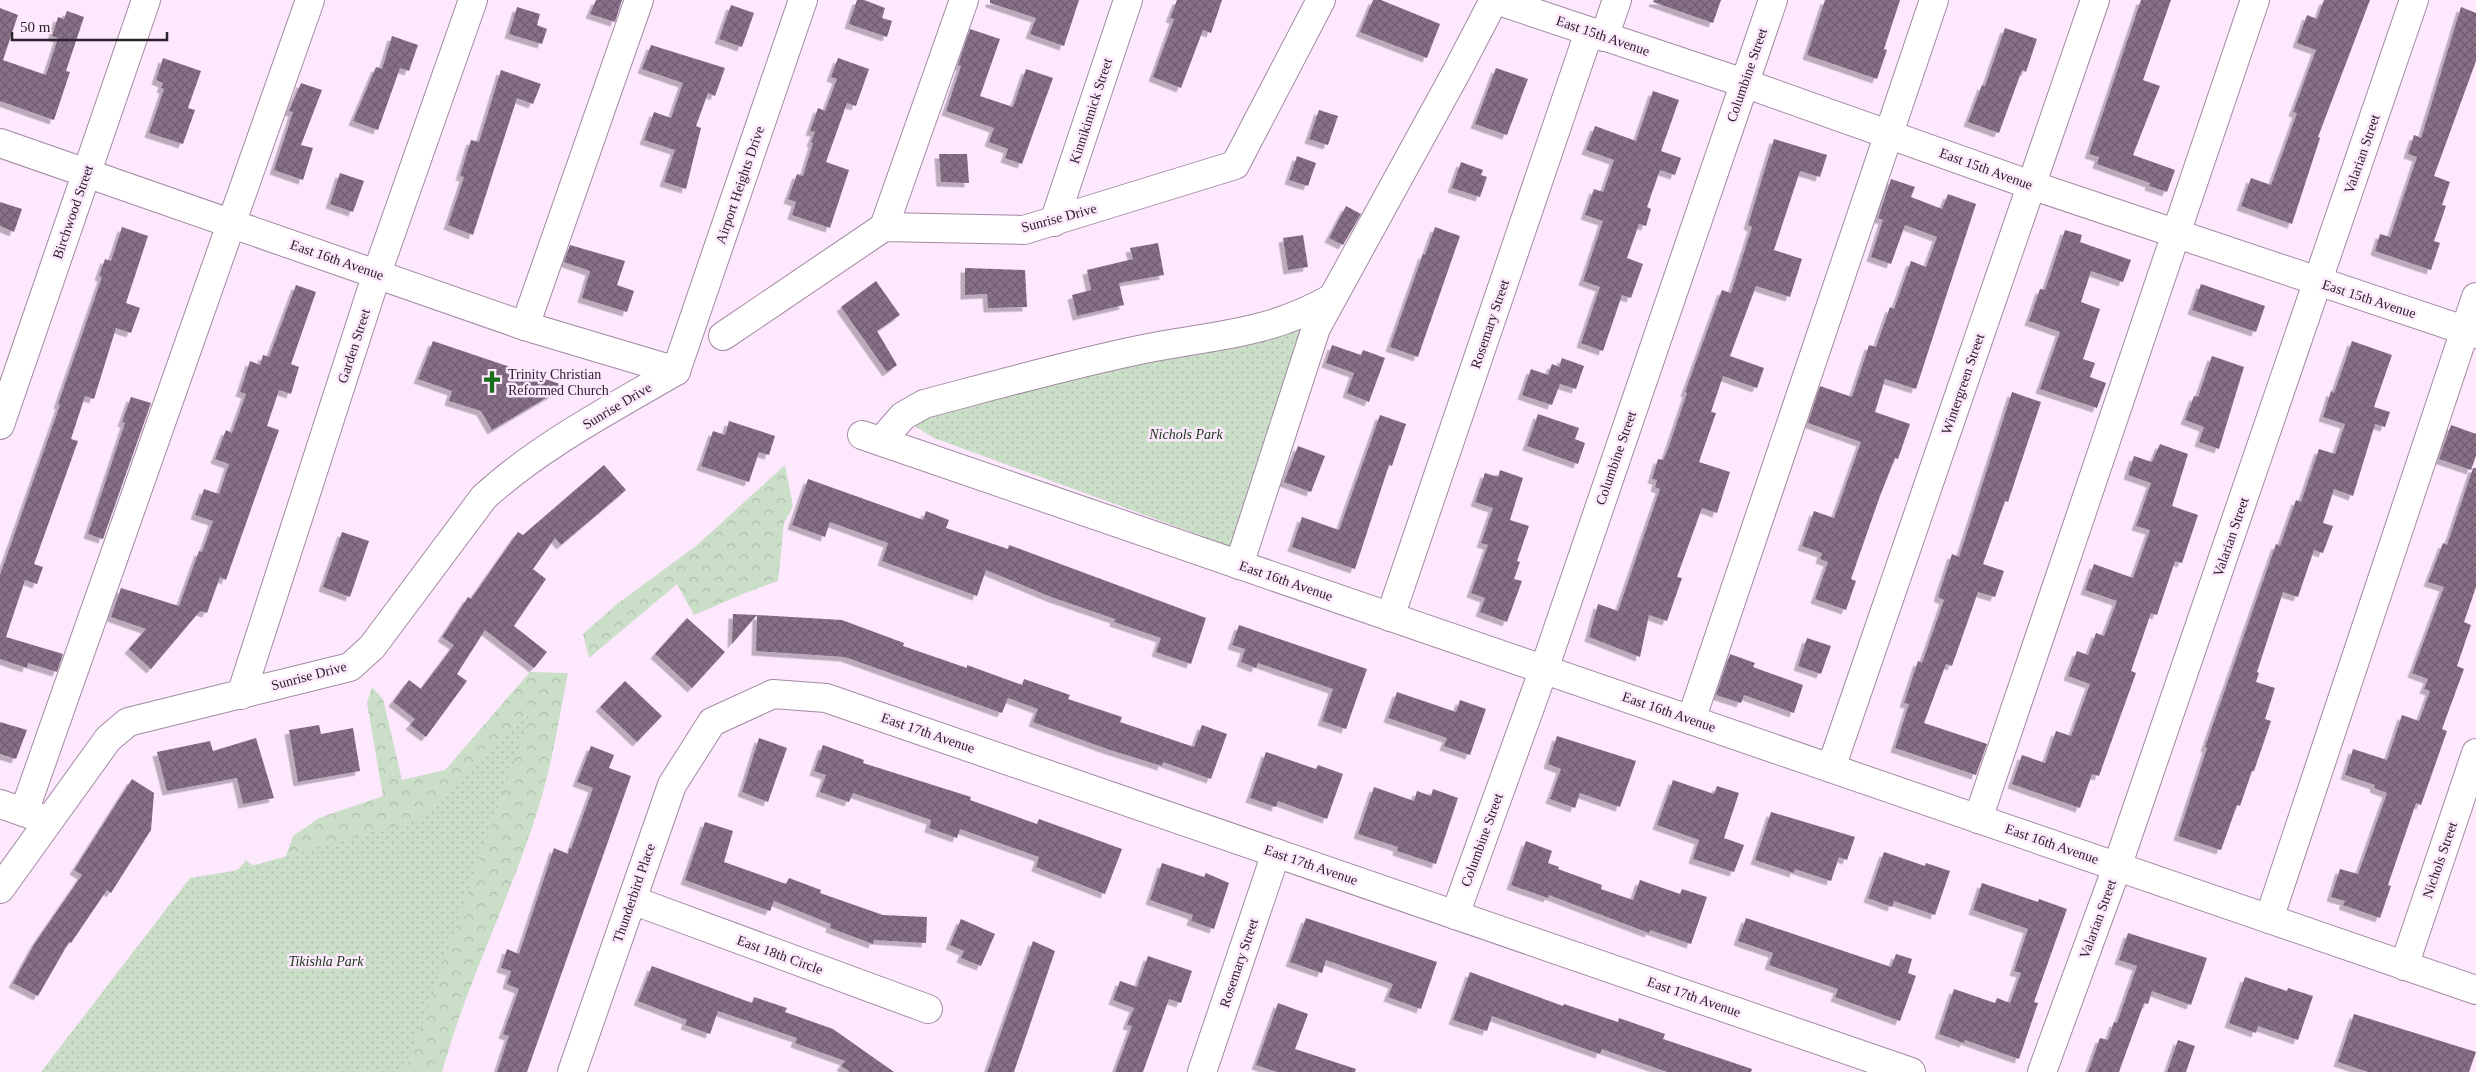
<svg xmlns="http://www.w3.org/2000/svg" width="2476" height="1072" font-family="'Times New Roman',serif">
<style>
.forest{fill:url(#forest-crowns)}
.park{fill:url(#park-dots)}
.building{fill:url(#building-cross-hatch);filter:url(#shadow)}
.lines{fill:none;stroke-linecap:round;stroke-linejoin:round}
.minor-casing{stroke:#a38aa3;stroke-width:30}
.minor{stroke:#fff;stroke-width:28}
.labels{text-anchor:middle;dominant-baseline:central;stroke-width:5;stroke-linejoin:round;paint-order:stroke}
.street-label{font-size:14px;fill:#2b222b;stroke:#fee8fe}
.poi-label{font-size:14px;fill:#2b222b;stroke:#fee8fe;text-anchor:start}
.park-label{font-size:14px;font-style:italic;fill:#143814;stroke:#fee8fe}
</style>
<defs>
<pattern id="forest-crowns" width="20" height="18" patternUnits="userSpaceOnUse" patternTransform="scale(1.25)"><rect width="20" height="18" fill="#cadec8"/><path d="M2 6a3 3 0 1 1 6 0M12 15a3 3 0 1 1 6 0" fill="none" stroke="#aebeac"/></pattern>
<pattern id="park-dots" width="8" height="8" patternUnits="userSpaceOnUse" patternTransform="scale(1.25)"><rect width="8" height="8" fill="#cadec8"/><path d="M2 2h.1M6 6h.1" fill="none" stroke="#aebeac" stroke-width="1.8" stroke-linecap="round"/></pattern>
<pattern id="building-cross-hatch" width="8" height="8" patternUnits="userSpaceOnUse" patternTransform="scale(1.25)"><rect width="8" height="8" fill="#887188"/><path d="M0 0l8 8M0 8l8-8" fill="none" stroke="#6f5c6f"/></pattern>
<filter id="shadow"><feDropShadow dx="-4.5" dy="4.5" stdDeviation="0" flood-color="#0004"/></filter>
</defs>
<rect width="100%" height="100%" fill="#fee8fe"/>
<g class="forest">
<path d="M785 465 793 506 784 523 778 581 745 593 694 615 677 584 589 658 583 634 617 604 696 546Z"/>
<path d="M530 672 568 673C560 713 554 753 543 792 516 888 468 977 442 1072H72L246 860 276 884 293 836 319 818 383 796 367 703 372 687 383 699 402 780 445 770Z"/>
</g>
<g class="park">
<path d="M1298 321 1310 340 1238 549 934 438 911 424 930 404Z"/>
<path d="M532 710 405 1072H41L190 878 233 871 423 818Z"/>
</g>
<g class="building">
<path d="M596 0H622L615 22 590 14Z"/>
<path d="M857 0H864L885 8 882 18 892 21 887 37 849 24Z"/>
<path d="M990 0H1079L1064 46 1030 34 1036 18 990 3Z"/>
<path d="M1177 0H1222L1211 33 1203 30 1181 88 1153 77 1174 19 1170 18Z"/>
<path d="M1373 0H1381L1440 24 1427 58 1360 32Z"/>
<path d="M1654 0H1721L1713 23 1653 2Z"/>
<path d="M1825 0H1900L1884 49 1887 50 1877 79 1807 55Z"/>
<path d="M2141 0H2171L2143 80 2160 86 2133 155 2175 170 2167 192 2149 186 2150 183 2097 164 2099 157 2089 154Z"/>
<path d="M2324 0H2370L2318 137 2320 138 2292 224 2241 206 2251 178 2271 185 2297 113 2293 112 2316 50 2297 43 2307 15 2317 19Z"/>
<path d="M731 5 754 13 742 47 719 39Z"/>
<path d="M517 7 540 14 537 25 547 29 542 44 509 34Z"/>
<path d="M2461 7 2476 13V61L2434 176 2450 182 2442 205 2446 206 2434 241 2440 243 2431 270 2375 251 2380 234 2390 237 2417 157 2408 154 2414 135 2421 138Z"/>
<path d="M0 8 18 15 3 60 46 75 58 38 52 36 58 17 64 19 67 11 84 17 66 71 70 72 54 120 0 101Z"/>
<path d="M2005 28 2037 39 2026 72 2022 70 1999 133 1968 122 1982 85 1985 86Z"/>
<path d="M970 29 1000 39 980 96 1013 107 1026 69 1053 78 1022 164 1005 158 1008 149 989 142 994 128 946 111 961 66 958 65Z"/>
<path d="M392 36 418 45 409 71 400 68 378 130 353 121 376 67 382 69Z"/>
<path d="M651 45 725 68 715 96 708 93 696 126 701 128 686 189 664 182 675 150 644 140 654 112 671 118 683 83 642 69Z"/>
<path d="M163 58 201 71 188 108 195 110 183 144 149 133 164 89 161 88 163 83 156 80Z"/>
<path d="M838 58 869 69 856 106 847 103 826 162 849 170 830 228 792 215 796 202 788 199 797 174 803 176 813 143 811 142 815 132 810 131 818 108 825 111 837 79 831 77Z"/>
<path d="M1496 68 1528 79 1507 135 1475 124Z"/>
<path d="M501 70 541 84 533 104 517 98 473 235 448 225 464 177 460 176 471 140 479 142Z"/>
<path d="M301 83 322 90 301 145 313 148 303 180 274 170 293 112 289 111Z"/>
<path d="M1653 91 1679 100 1661 151 1681 158 1675 175 1660 170 1647 207 1651 209 1646 226 1639 224 1627 258 1643 264 1631 298 1622 295 1603 351 1581 343 1600 287 1583 281 1603 221 1585 215 1594 189 1603 192 1614 160 1586 150 1595 126 1636 141Z"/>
<path d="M1319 110 1338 116 1328 145 1309 139Z"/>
<path d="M1774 139 1827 155 1820 177 1800 171 1774 250 1802 259 1790 297 1756 286 1730 356 1764 368 1757 388 1723 376 1711 412 1716 413 1699 462 1730 472 1717 513 1702 508 1677 577 1682 578 1667 621 1649 615 1640 657 1589 637 1598 604 1618 611 1660 489 1655 487 1657 480 1652 479 1658 459 1663 460 1667 452 1687 393 1685 392 1722 290 1731 293 1752 227 1748 225Z"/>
<path d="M939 154H967L969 183 941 182Z"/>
<path d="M1297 156 1316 163 1308 186 1289 180Z"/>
<path d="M1461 162 1483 170 1481 175 1487 177 1480 197 1452 188Z"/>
<path d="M340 173 364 181 353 212 330 204Z"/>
<path d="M1891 179 1915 187 1911 197 1942 209 1948 194 1976 204 1916 389 1885 379 1875 412 1910 424 1898 459 1895 458 1880 496 1851 579 1856 581 1846 610 1815 599 1828 562 1820 559 1822 553 1802 546 1814 511 1834 518 1861 442 1808 423 1820 386 1852 397 1869 345 1876 347 1890 307 1894 309 1911 261 1926 267 1937 237 1905 225 1891 264 1871 257 1883 220 1878 218Z"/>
<path d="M0 202 22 209 14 232 0 226Z"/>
<path d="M1346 206 1361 214 1343 245 1329 238Z"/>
<path d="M122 227 148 236 126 303 140 308 131 333 116 328 94 399 85 396 71 439 78 441 34 564 43 567 37 584 25 580 6 637 63 654 57 672 28 663 27 668 0 659V575L60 405 58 404 102 277 99 276 105 259 111 261Z"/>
<path d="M1435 227 1460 236 1418 357 1390 347 1423 254 1425 255Z"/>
<path d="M2065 230 2082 235 2080 242 2131 260 2123 282 2091 271 2081 302 2100 309 2083 359 2095 363 2090 377 2106 383 2097 408 2040 389 2060 332 2029 321 2040 289 2045 290Z"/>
<path d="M1303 235 1308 267 1288 270 1283 238Z"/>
<path d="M1158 243 1164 275 1119 283 1124 305 1077 316 1072 295 1091 290 1087 270 1133 259 1130 248Z"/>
<path d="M570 245 625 261 617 285 634 291 627 312 582 298 590 271 564 262Z"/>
<path d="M965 268 1025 270 1027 307 988 308 987 294 965 295Z"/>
<path d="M876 281 900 315 877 331 897 365 887 372 841 307Z"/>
<path d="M2201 284 2265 306 2256 332 2192 310Z"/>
<path d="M296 285 316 292 291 364 299 367 291 394 279 390 267 426 279 430 226 580 220 577 207 613 200 611 151 669 129 649 146 629 111 617 121 588 179 606 199 551 202 552 213 521 195 515 204 489 219 494 229 464 215 459 226 430 232 433 246 394 240 392 250 361 260 365 263 355 269 357Z"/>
<path d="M433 341 566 386 492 430 481 411 449 401 452 391 418 379Z"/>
<path d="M2352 341 2392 355 2374 407 2390 412 2385 427 2375 424 2353 496 2334 489 2323 523 2333 526 2323 553 2314 550 2298 597 2283 592 2257 672 2259 673 2256 682 2275 688 2265 719 2271 721 2254 771H2252L2240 806 2237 805 2221 850 2178 836 2207 748 2205 747 2276 544 2280 546 2296 500 2301 502 2319 449 2335 454 2345 424 2323 417 2331 391 2334 393Z"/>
<path d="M1332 345 1361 355 1363 350 1385 358 1369 402 1347 393 1354 373 1326 363Z"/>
<path d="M2212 356 2244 367 2219 449 2199 442 2204 427 2185 420 2194 396 2198 397Z"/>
<path d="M1562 358 1584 366 1576 389 1560 384 1552 405 1522 395 1531 369 1548 375 1552 364 1559 367Z"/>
<path d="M2012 392 2041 402 2008 502 2005 501 1983 564 2004 571 1995 597 1978 592 1952 666 1946 664 1924 723 1987 744 1976 775 1895 748 1909 704 1904 703 1918 661 1922 663 1944 600 1938 597 1952 554 1959 557Z"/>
<path d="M131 397 151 403 103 539 88 534 125 423 122 422Z"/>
<path d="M1538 414 1579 428 1575 439 1585 443 1578 464 1527 446Z"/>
<path d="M1380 415 1406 424 1392 466 1389 465 1355 569 1292 547 1302 517 1339 530Z"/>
<path d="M729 421 775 436 769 455 759 452 749 482 701 466 713 431 725 435Z"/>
<path d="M2451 425 2476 434V456L2471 470 2439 459Z"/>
<path d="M2160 444 2188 454 2172 506 2198 515 2182 563 2175 561 2157 615 2151 613 2131 671 2136 673 2118 723 2099 776 2092 774 2080 808 2012 784 2022 755 2045 763 2056 731 2071 736 2090 684 2068 676 2077 651 2088 655 2096 633 2104 636 2117 601 2085 590 2094 564 2133 578 2150 530 2136 526 2151 483 2128 475 2134 456 2152 462Z"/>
<path d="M1298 446 1325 456 1311 492 1284 482Z"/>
<path d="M604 465 626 490 561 545 555 538 533 569 546 579 514 626 547 652 534 668 485 630 457 674 467 681 426 737 410 725 415 719 393 702 409 680 421 689 454 645 442 637 468 597 471 599 518 532 523 535Z"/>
<path d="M2473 468H2476V587L2464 622 2471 625 2457 666 2464 669 2442 729 2447 731 2421 805 2416 803 2388 885 2391 886 2380 918 2343 905 2345 901 2331 897 2340 869 2358 874 2387 793 2374 788 2375 785 2345 775 2353 749 2387 760 2402 715 2419 721 2430 691 2424 689 2428 679 2412 673 2444 587 2428 582 2443 543 2447 545Z"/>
<path d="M1500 470 1523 478 1510 520 1529 526 1517 561 1520 562 1514 579 1522 581 1507 622 1480 612 1485 598 1471 593 1488 545 1481 543 1493 508 1475 502 1485 473 1498 477Z"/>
<path d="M808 479 923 520 926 511 949 520 946 528 1008 549 1009 545 1206 618 1191 664 1156 652 1161 638 1114 622 1115 619 1051 597 986 570 977 596 882 561 888 543 830 522 825 537 792 525Z"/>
<path d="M342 532 369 541 350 597 323 587Z"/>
<path d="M733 614 757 615 732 644Z"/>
<path d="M757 615 842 620 904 643 903 646 967 668V665L1022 685 1024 679 1070 695 1068 699 1122 717 1120 722 1194 747 1202 725 1227 734 1211 779 1163 762 1162 766 1110 750 1033 722 1038 709 1008 698 1002 713 845 657 756 651Z"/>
<path d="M687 618 725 652 692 688 655 654Z"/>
<path d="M1239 625 1367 669 1346 729 1322 721 1333 689 1258 663 1256 668 1241 662 1245 649 1232 645Z"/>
<path d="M1807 638 1831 646 1821 674 1798 666Z"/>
<path d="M1730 654 1755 663 1753 667 1803 685 1794 713 1744 695 1741 703 1716 695Z"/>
<path d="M625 681 662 716 637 742 600 707Z"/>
<path d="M1397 692 1456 712 1460 700 1486 709 1470 755 1444 746 1447 738 1388 718Z"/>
<path d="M0 722 27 730 16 759 0 754Z"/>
<path d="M319 725 321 734 353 728 360 771 298 782 289 730Z"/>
<path d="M1557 736 1636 761 1620 807 1580 793 1575 808 1550 799 1561 769 1548 764Z"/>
<path d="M256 738 274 798 243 804 237 778 167 791 157 752 210 741 213 751Z"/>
<path d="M759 738 787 748 768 802 742 792Z"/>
<path d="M823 745 864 760 863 763 971 797 970 800 1037 824 1039 819 1122 849 1105 894 1036 867 1039 857 960 829 957 838 929 828 931 820 853 793 849 802 820 792 826 775 814 771Z"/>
<path d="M591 746 614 755 609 768 631 776 527 1072H497L509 1036 503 1034 519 989 507 984 511 971 501 968 507 949 519 954 554 848 568 854 569 848 571 849 593 788 577 782Z"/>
<path d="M1266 752 1316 769 1318 765 1343 774 1327 819 1278 801 1276 807 1250 798Z"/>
<path d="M132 779 154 793 151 830 111 893 107 890 71 943 69 942 38 996 13 983 35 943 82 875 74 870Z"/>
<path d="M1673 780 1714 794 1717 786 1739 793 1724 838 1744 845 1734 872 1693 859 1699 840 1657 825Z"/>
<path d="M1374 787 1414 801 1417 791 1431 796 1433 789 1458 798 1436 864 1397 851 1398 847 1358 834Z"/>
<path d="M1771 812 1855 837 1847 860 1839 857 1831 881 1795 869 1794 873 1755 860Z"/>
<path d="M705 822 733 831 724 862 786 884 789 878 821 890 820 893 883 915 927 917 926 943 874 940 873 944 830 928 831 924 774 901 770 911 685 880Z"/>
<path d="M1526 841 1552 851 1548 863 1559 867 1558 869 1602 885 1601 889 1633 900 1640 880 1680 894 1682 889 1707 897 1691 944 1650 930 1649 933 1549 895 1548 898 1511 885Z"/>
<path d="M1884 852 1925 866 1926 863 1950 871 1935 915 1894 901 1892 907 1868 898Z"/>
<path d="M1162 863 1204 877 1206 873 1229 883 1214 929 1191 921 1193 915 1150 900Z"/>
<path d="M1982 883 2038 902 2039 899 2067 909 2034 1002 2038 1003 2019 1059 1965 1040 1964 1043 1939 1034 1954 989 1995 1003 1997 998 2010 1003 2021 973 2014 971 2028 929 1973 910Z"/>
<path d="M1306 918 1437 962 1421 1009 1388 997 1393 984 1326 960 1322 973 1290 962Z"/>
<path d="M1746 918 1891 967 1896 954 1912 959 1908 973 1916 976 1900 1021 1835 997 1838 989 1769 965 1773 953 1738 941Z"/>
<path d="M961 919 995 934 981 966 961 958 964 951 950 945Z"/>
<path d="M2128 933 2207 958 2191 1005 2152 991 2148 1004 2144 1003 2119 1072H2088L2100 1038 2108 1040 2114 1022 2117 1023 2137 966 2119 960Z"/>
<path d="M1033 941 1055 951 1014 1072H987Z"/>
<path d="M1148 956 1192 971 1181 1003 1169 999 1143 1072H1115L1132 1026 1127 1025 1134 1008 1113 1000 1120 981 1137 987Z"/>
<path d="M652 966 752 1003 754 997 787 1008 785 1012 833 1029 894 1072H850L841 1066 845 1061 795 1043 797 1038 718 1011 710 1034 685 1025 687 1020 638 1001Z"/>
<path d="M1470 972 1563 1006 1564 1004 1618 1022 1619 1018 1665 1034 1663 1039 1752 1069 1751 1072H1667L1602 1049 1600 1054 1492 1016 1487 1031 1453 1020Z"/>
<path d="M2245 977 2287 991 2288 988 2313 996 2298 1040 2258 1026 2256 1033 2229 1023Z"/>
<path d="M1278 1003 1308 1014 1295 1049 1356 1069 1355 1072H1277L1256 1065Z"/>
<path d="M2354 1014 2476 1052 2469 1072H2368L2338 1062Z"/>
<path d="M2178 1040 2195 1046 2186 1072H2167Z"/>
</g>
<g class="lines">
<defs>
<g id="minor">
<path d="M1496 0 1744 83 2031 185 2476 334"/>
<path d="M1604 37 1617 0"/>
<path d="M0 143 525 326 676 371"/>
<path d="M1054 222 1128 0"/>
<path d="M884 227 964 0"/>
<path d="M525 326 639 0"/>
<path d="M723 336 884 227 1024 230 1235 165 1321 0"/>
<path d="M676 371 803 0"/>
<path d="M0 425 146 0"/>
<path d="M862 435 2476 990"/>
<path d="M881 441 903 416 924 404C996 385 1067 365 1139 350 1210 335 1266 336 1332 298"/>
<path d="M1239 565 1316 328 1457 71 1494 0"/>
<path d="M1390 617 1589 32"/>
<path d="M241 695 377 273 473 0"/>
<path d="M1691 720 1934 0"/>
<path d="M1831 768 2095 0"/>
<path d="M0 804 41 818"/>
<path d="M24 812 310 0"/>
<path d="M1978 819 2255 0"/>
<path d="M0 889 108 739 128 722 350 667 372 647 484 497C540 446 611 409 676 371"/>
<path d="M632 900 928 1009"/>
<path d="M1455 915 1550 652 1773 0"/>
<path d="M2269 919 2476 297"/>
<path d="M2404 966 2476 753"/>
<path d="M572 1072 672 785 712 722 773 694 826 698 1911 1072"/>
<path d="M1202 1072 1276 853"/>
<path d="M2042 1072 2117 867 2414 0"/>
</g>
</defs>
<use href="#minor" class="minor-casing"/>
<use href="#minor" class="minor"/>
</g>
<defs>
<symbol id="church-bare" viewBox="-9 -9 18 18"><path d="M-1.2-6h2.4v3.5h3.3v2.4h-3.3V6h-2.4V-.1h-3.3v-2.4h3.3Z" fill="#186f1a" stroke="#fee8fe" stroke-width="2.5" paint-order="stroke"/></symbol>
</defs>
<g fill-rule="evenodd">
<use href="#church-bare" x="476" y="366" width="32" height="32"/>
</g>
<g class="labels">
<g class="street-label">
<text transform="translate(1603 36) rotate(19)">East 15th Avenue</text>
<text transform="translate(1747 75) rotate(-71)">Columbine Street</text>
<text transform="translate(1091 111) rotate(-72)">Kinnikinnick Street</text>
<text transform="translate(2362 154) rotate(-71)">Valarian Street</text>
<text transform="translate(1986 169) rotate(20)">East 15th Avenue</text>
<text transform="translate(740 185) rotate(-71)">Airport Heights Drive</text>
<text transform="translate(73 212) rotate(-71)">Birchwood Street</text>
<text transform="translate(1059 218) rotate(-15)">Sunrise Drive</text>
<text transform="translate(337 260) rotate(19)">East 16th Avenue</text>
<text transform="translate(2369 299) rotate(18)">East 15th Avenue</text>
<text transform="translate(1490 324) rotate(-71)">Rosemary Street</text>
<text transform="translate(354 346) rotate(-72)">Garden Street</text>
<text transform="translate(1963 384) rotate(-71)">Wintergreen Street</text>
<text transform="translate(617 406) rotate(-31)">Sunrise Drive</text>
<text transform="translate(1616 458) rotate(-71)">Columbine Street</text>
<text transform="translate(2231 537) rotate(-71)">Valarian Street</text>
<text transform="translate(1286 581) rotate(19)">East 16th Avenue</text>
<text transform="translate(309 676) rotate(-15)">Sunrise Drive</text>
<text transform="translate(1669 712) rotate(19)">East 16th Avenue</text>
<text transform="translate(928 733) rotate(19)">East 17th Avenue</text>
<text transform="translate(1482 840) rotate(-70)">Columbine Street</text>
<text transform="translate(2052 844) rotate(19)">East 16th Avenue</text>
<text transform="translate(2440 860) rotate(-71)">Nichols Street</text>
<text transform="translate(1311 865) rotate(19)">East 17th Avenue</text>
<text transform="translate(634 893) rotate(-71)">Thunderbird Place</text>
<text transform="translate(2098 919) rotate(-70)">Valarian Street</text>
<text transform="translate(780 955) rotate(20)">East 18th Circle</text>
<text transform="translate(1239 963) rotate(-71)">Rosemary Street</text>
<text transform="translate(1694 997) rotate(19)">East 17th Avenue</text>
</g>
<g class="poi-label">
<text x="508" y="374">Trinity Christian<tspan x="508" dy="16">Reformed Church</tspan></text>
</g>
<g class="park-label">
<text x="1186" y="434">Nichols Park</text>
<text x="326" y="961">Tikishla Park</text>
</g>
</g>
<path d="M12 32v8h155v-8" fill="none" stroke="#2b222b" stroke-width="2.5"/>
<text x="20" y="32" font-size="15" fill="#2b222b" stroke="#fee8fe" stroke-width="4" paint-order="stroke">50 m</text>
</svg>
